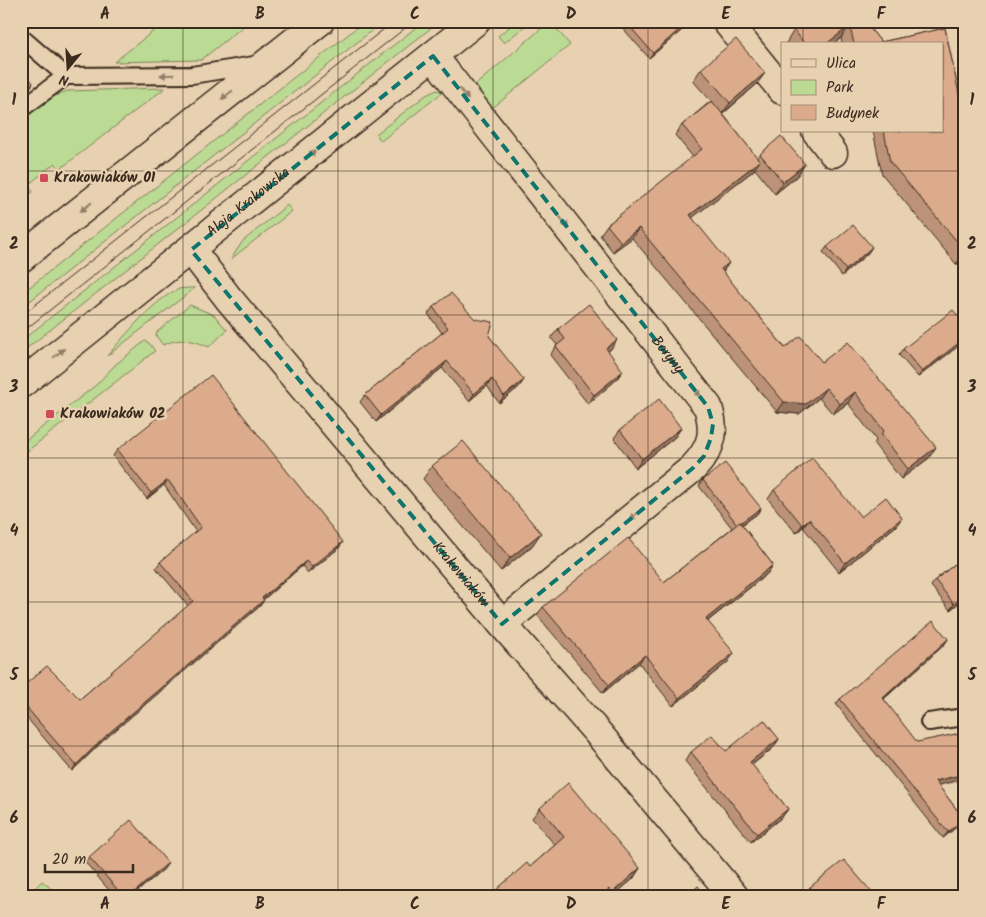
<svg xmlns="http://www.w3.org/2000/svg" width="986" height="917" font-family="Kalam,sans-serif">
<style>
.green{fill:#bbda93;stroke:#7b8258}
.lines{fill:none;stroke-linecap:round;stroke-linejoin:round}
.lane-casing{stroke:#3b2a1e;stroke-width:20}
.street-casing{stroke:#3b2a1e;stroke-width:31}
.secondary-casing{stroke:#3b2a1e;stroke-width:31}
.lane{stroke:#e8d1b1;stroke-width:16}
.street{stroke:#e8d1b1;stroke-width:28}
.secondary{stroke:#e8d1b1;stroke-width:28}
.tram{stroke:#3b2a1e;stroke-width:1}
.wall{fill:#bc9378;stroke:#3b2a1e}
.shaded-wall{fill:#997862;stroke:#3b2a1e}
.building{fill:#dbab8c;stroke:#3b2a1e}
.oneway{fill:#927e68}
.marked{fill:none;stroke:#0f766e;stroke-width:4;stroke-dasharray:10 6;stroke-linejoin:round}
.grid{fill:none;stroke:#3b2a1e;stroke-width:1;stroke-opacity:0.55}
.poi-dot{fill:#d1495b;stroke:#e8d1b1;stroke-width:2}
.labels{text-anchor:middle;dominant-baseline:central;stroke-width:5;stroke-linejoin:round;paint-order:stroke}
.poi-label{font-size:15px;font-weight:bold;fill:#3b2a1e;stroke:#e8d1b1;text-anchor:start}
.street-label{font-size:15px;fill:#3b2a1e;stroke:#e8d1b1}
.neatline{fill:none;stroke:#3b2a1e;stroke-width:2}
.grid-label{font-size:16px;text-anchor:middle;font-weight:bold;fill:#3b2a1e}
</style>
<rect width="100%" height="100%" fill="#e8d1b1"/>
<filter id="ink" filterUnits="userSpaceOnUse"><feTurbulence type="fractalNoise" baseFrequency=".02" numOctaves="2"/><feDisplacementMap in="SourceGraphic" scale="10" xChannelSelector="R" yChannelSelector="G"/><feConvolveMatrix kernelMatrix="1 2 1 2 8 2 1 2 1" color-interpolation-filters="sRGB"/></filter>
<g filter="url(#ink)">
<g class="green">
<path d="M166 21H250L201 60 114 62Z"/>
<path d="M365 21H384L21 308V294Z"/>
<path d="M424 21H440L21 353V341Z"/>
<path d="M517 21H531L504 43 498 36Z"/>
<path d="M550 21 570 45 495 106 487 109 473 87Z"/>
<path d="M165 88 60 169 55 163 28 185 33 192 21 201V121C35 110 50 96 67 91Z"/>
<path d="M437 90 443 92 381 141 376 134 426 95Z"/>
<path d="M287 205 292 211 231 259 243 241Z"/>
<path d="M195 288 107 356C124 337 155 298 179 289 184 288 190 288 195 288Z"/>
<path d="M190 305 214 315 227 330 209 347C194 340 179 337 163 345L156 336 157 332Z"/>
<path d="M145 341 149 343 155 351 21 456V444L96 385 115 365Z"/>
<path d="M42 881 60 896H27Z"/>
</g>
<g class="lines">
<defs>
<g id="lane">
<path d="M21 37 66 76"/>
<path d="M21 109 66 76 192 75 260 64"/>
<path d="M929 722 965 717"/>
</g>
<g id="street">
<path d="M726 21 782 90"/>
<path id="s1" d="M433 56 708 407C716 433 712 448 693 468L502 624"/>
<path d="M816 131 833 153"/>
</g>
<g id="secondary">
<path id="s2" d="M191 250 229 299 502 624 597 732 734 896"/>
<path d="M21 258 320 21"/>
<path id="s3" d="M21 384 476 21"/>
</g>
</defs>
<use href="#lane" class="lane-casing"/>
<use href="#street" class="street-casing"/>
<use href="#secondary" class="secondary-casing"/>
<use href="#lane" class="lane"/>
<use href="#street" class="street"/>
<use href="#secondary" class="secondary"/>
<g class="tram">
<path d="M21 316 394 21"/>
<path d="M21 333 414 21"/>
</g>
</g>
<g class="wall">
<path d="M623 21H690L688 25 649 58 620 25Z"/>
<path d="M806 21H864L881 42 945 28 965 122V263L956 264 882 174 873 131H942V44H842L841 38 833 44H786V43L794 30Z"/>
<path d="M950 21H957L954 26Z"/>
<path d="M701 69 757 84 723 114 757 158 760 154 805 164 797 176 775 194 755 169 753 171 692 217 723 272 785 348 822 362 929 458 901 479 874 444 876 440 848 403 833 414 819 398 799 414 777 412 632 238 613 252 600 235 607 225 693 157 675 135 682 125 711 101 693 81Z"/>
<path d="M827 247 868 253 842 276 823 252Z"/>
<path d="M433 307 475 319 489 336 519 387 499 403 487 386 469 401 442 368 376 422 360 402 365 395 442 333 428 314Z"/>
<path d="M965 324V341L918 377 899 355 903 349Z"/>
<path d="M558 329 611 349 608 351 616 380 588 404 550 355 557 345 551 338Z"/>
<path d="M681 428 675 437 636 468 614 438 620 430Z"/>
<path d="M117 450 339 548 308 573 302 566 263 600 260 606 105 739 72 771 21 711V688L80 699 188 606 156 568 160 562 196 532 164 485 147 499 113 456Z"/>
<path d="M432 466 532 546 501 571 423 479Z"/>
<path d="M703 480 761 508 757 514 742 525 773 565 767 574 708 621 728 662 673 706 639 663 603 693 537 615 543 607 664 582 732 528 699 486Z"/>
<path d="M774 490 861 517 896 526 839 572 803 527 796 533 768 499Z"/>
<path d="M965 556V598L950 610 931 586 935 580Z"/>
<path d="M948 639 944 645 884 699 938 785 964 819 959 825 943 838 836 704 840 699Z"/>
<path d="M779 739 773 748 752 765 788 809 782 817 751 842 685 761 691 752 726 751Z"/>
<path d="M540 808 640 868 633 879 613 896H489L530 867 555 845 532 818Z"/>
<path d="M89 857 164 869 132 896H114L85 862Z"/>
<path d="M810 887 875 896H804Z"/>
</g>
<g class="shaded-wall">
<path d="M689 21H690L688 25 649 58 653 53Z"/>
<path d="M850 26 841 38 833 44H826Z"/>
<path d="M765 73 757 84 722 114 730 103Z"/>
<path d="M33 83 27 93 21 97V93Z"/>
<path d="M760 161 753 171 683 225 690 215Z"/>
<path d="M805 164 797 176 775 194 783 182Z"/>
<path d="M639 228 632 238 613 252 621 242Z"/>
<path d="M872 247 868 253 842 276 846 270Z"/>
<path d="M965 252V263L956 264Z"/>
<path d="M729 263 722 273 721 269Z"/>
<path d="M965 338V341L918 377 922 372Z"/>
<path d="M617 340 611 349 599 358 606 348Z"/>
<path d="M447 361 442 368 376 422 381 415Z"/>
<path d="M623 371 616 380 588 404 594 395Z"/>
<path d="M492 379 487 386 469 401 474 394Z"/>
<path d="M524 380 519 387 499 403 504 396Z"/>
<path d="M826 388 819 398 799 414 777 412 784 402Z"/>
<path d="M855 392 848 403 833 414 840 404Z"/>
<path d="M681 428 675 437 636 468 642 459Z"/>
<path d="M936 447 929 458 901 479 908 469Z"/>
<path d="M168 480 164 485 147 499 151 493Z"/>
<path d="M761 508 757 514 734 530 738 524Z"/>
<path d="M902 518 896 526 839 572 845 563Z"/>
<path d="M809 519 803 527 796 533 802 525Z"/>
<path d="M541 533 532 546 501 571 510 558Z"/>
<path d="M343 542 339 548 308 573 312 567Z"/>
<path d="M306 561 302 566 258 604 262 598Z"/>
<path d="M773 565 767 574 700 627 706 619Z"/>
<path d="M965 595V598L950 610 954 604Z"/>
<path d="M264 600 260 606 105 739 72 771 76 765 109 733Z"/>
<path d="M948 639 944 645 879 703 883 698Z"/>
<path d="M734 653 728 662 673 706 679 698Z"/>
<path d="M645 655 639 663 603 693 609 685Z"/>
<path d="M779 739 773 748 744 771 750 762Z"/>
<path d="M965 774V779L931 787 935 781Z"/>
<path d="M788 809 782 817 751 842 757 834Z"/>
<path d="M964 819 959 825 943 838 948 832Z"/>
<path d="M168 863 164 869 132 896H130Z"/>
<path d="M640 868 633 879 613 896H610L612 893Z"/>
</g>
<g class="building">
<path d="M625 21H689L653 53Z"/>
<path d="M806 21H864L881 42 945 28 965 122V251L890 162 884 131H942V44H854L850 26 826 44H805L794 30Z"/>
<path d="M736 39 765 73 730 103 701 69Z"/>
<path d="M21 67 33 83 21 93Z"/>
<path d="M712 101 760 161 690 215 729 263 721 269 785 348 800 336 822 362 848 342 936 447 908 469 881 434 884 431 855 392 840 404 826 388 806 404 784 402 639 228 621 242 607 225 702 149 682 125Z"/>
<path d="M781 136 805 164 783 182 760 154Z"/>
<path d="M853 225 872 247 846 270 827 247Z"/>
<path d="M451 293 475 319 493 322 489 336 524 380 504 396 492 379 474 394 447 361 381 415 365 395 448 328 433 307Z"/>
<path d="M589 304 617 340 606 348 623 371 594 395 556 346 565 339 558 329Z"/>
<path d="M953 310 965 324V338L922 372 903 349Z"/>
<path d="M211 375 343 542 312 567 306 561 262 598 264 600 109 733 76 765 21 701V688L47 666 80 699 193 601 160 562 201 527 168 480 151 493 117 450Z"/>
<path d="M659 399 681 428 642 459 620 430Z"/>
<path d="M463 441 541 533 510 558 432 466Z"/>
<path d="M812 458 861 517 886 497 902 518 845 563 809 519 802 525 774 490Z"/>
<path d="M725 463 761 508 740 523V522L737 524 703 480Z"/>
<path d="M740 522 773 565 706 619 734 653 679 698 645 655 609 685 543 607 628 538 664 582Z"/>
<path d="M965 556V595L954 604 935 580Z"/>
<path d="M933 621 948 639 883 698 917 742 956 734V735L965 733V774L935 781 964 819 948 832 840 699Z"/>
<path d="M764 720 779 739 750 762 788 809 757 834 691 752 712 735 726 751Z"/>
<path d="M568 783 640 868 612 893 609 889 601 896H489L527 863 530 867 564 837 540 808Z"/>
<path d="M131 820 168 863 130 896H123L89 857Z"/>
<path d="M844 860 875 896H817L810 887Z"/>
<path d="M698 886 706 896H687Z"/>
</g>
<defs><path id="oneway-solid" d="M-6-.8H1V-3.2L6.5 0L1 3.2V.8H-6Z" transform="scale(1.25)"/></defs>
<g class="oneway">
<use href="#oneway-solid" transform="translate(167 75) rotate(179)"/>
<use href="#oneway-solid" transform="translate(464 94) rotate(52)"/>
<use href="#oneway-solid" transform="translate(227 95) rotate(142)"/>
<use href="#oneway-solid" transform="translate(310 155) rotate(-39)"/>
<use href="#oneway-solid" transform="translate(86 207) rotate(142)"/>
<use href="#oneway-solid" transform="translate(564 222) rotate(52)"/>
<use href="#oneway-solid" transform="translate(59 353) rotate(-39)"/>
<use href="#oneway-solid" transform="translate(696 391) rotate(52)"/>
<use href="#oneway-solid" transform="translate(635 515) rotate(141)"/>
</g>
</g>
<path class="marked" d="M433 56 708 407 713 424 711 438 704 456 693 468 502 624 191 250Z"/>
<path class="grid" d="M183 21V896M338 21V896M493 21V896M648 21V896M803 21V44M803 131V896M21 171H965M21 315H965M21 458H965M21 602H965M21 746H965"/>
<g class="poi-dot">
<rect x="39" y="173" width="10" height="10" rx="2.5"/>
<rect x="45" y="409" width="10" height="10" rx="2.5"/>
</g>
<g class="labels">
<g class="poi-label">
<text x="54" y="178">Krakowiaków 01</text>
<text x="60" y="414">Krakowiaków 02</text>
</g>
<g class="street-label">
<text stroke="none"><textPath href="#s3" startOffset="291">Aleja Krakowska</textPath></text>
<text stroke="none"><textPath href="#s1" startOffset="380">Boryny</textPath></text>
<text stroke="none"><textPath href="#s2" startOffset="422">Krakowiaków</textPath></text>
</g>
</g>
<rect width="986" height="917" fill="none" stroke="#e8d1b1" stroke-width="55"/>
<rect x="781" y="42" width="162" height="90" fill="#e8d1b1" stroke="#a38e76"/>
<rect x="791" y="59" width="25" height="8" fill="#e8d1b1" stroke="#a38e76"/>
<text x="826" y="68" font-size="15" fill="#3b2a1e">Ulica</text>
<rect x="791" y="80" width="25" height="15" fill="#bbda93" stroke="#a38e76"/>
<text x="826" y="92" font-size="15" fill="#3b2a1e">Park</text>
<rect x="791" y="105" width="25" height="15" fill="#dbab8c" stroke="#a38e76"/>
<text x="826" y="118" font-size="15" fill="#3b2a1e">Budynek</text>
<g transform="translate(68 68) rotate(198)" stroke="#e8d1b1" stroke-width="4" paint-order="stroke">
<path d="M0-4L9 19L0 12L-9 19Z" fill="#3b2a1e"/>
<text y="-8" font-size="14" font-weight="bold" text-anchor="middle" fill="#3b2a1e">N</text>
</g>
<path d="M45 864v8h88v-8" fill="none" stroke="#3b2a1e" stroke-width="2.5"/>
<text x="52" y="864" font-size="15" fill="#3b2a1e" stroke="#e8d1b1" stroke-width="4" paint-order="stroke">20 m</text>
<rect x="28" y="28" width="930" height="862" class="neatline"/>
<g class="grid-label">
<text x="105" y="19">A</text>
<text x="260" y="19">B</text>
<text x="415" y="19">C</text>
<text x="571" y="19">D</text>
<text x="726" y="19">E</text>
<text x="881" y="19">F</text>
<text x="14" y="105">1</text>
<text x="972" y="105">1</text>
<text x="14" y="249">2</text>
<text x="972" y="249">2</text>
<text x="14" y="392">3</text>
<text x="972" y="392">3</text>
<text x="14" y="536">4</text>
<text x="972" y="536">4</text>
<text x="14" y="680">5</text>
<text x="972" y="680">5</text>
<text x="14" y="823">6</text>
<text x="972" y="823">6</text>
<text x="105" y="909">A</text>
<text x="260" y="909">B</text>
<text x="415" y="909">C</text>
<text x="571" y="909">D</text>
<text x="726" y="909">E</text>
<text x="881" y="909">F</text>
</g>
</svg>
